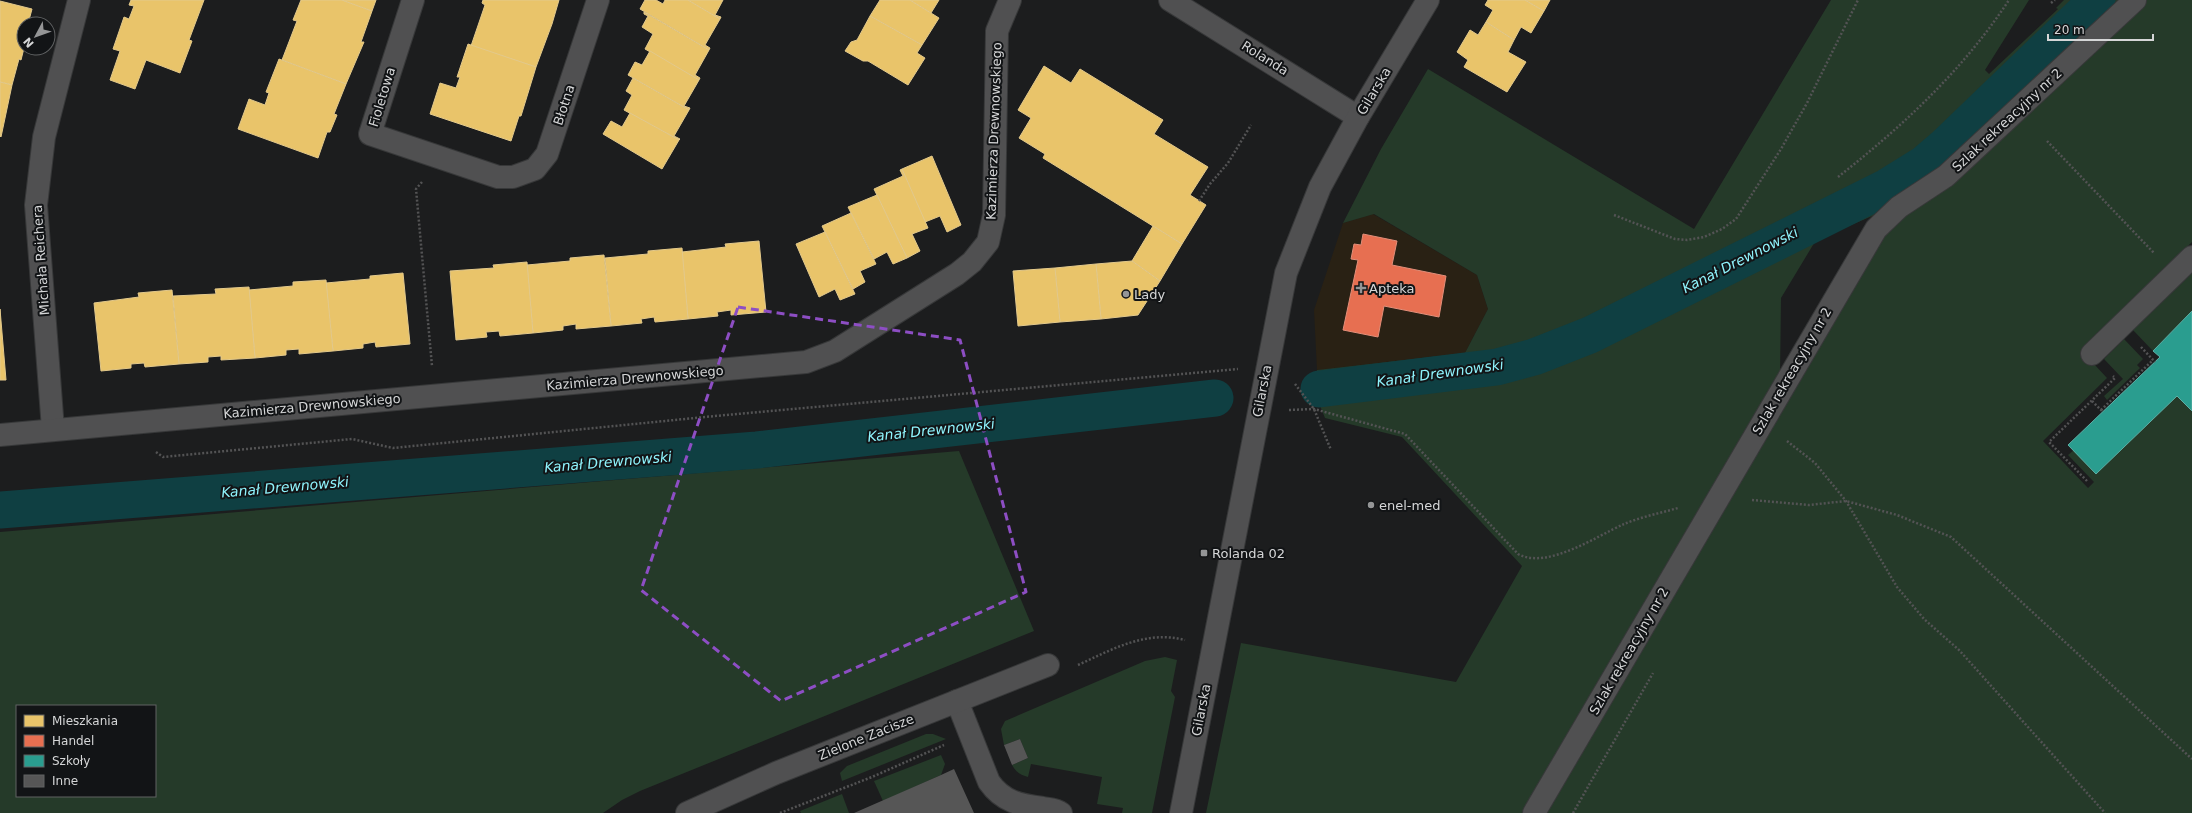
<svg xmlns="http://www.w3.org/2000/svg" width="2192" height="813" font-family="'DejaVu Sans',sans-serif">
<style>
.commercial{fill:#292114}
.green{fill:#253a29;fill-rule:evenodd}
.homes{fill:#e9c46a;stroke:#e3c98b}
.shops{fill:#e76f51;stroke:#e28e79}
.schools{fill:#2a9d8f;stroke:#5daea5}
.lines{fill:none;stroke-linecap:round;stroke-linejoin:round}
.canal{stroke:#0f3f42;stroke-width:37}
.building{fill:#565656}
.minor-casing{stroke:#373839;stroke-width:24}
.path{stroke:#535354;stroke-width:2.5;stroke-dasharray:2 2;stroke-linecap:butt}
.minor{stroke:#505051;stroke-width:22}
.marked{fill:none;stroke:#8d4ec4;stroke-width:3;stroke-dasharray:8 5;stroke-linejoin:round}
.poi-dot{fill:#949596;stroke:#121416;stroke-width:1.5}
.labels{text-anchor:middle;dominant-baseline:central;stroke-width:4;stroke-linejoin:round;paint-order:stroke}
.street-label{font-size:13px;fill:#d5d6d7;stroke:#121416}
.poi-label{font-size:13px;fill:#d5d6d7;stroke:#121416;text-anchor:start}
.water-label{font-size:14px;font-style:italic;fill:#8ff4fd;stroke:#121416}
</style>
<rect width="100%" height="100%" fill="#1c1d1e"/>
<path class="commercial" d="M1373 214 1477 275 1488 309 1465 353 1317 370 1314 310 1343 223Z"/>
<g class="green">
<path d="M1831 0H2029L1985 70 1989 74 2058 9 2056 8 2064 0H2122L1942 169 1877 214 1816 240 1781 298 1780 376 1524 813H1206L1241 643 1456 682 1522 566 1402 437 1325 418 1315 393 1317 370 1465 353 1488 309 1477 275 1374 214 1343 223 1381 149 1428 69 1694 229Z"/>
<path d="M2147 0H2192V242L2081 350 2107 378 2043 441 2088 488 2094 482 2068 455 2074 450 2177 396 2192 411V813H1544L1887 226 2107 39Z"/>
<path d="M2192 273V311L2153 351 2133 330Z"/>
<path d="M2124 339 2143 359 2137 365 2140 368 2107 400 2104 396 2123 379 2104 359Z"/>
<path d="M959 451 1034 631 640 791 622 800 603 813H0V532ZM17 706H155V796H17Z"/>
<path d="M1165 657 1177 660 1171 691 1175 697 1152 813H1122L1123 808 1097 804 1102 777 1031 764 1028 777C1020 775 1016 772 1012 765L1028 758 1020 739 1004 745 1001 729 1005 721 1145 661Z"/>
<path d="M926 734H933L946 739 842 781 840 773 847 766Z"/>
<path d="M941 755 945 764 941 775 883 801 874 781Z"/>
<path d="M842 794 849 813H801L800 811Z"/>
</g>
<g class="homes">
<path d="M131 0H204L189 40 192 41 180 73 146 60 135 89 110 80 120 51 113 49 124 17 129 19 134 6 129 5Z"/>
<path d="M301 0H342L372 11 361 42H364L346 84 282 60 297 21 293 20Z"/>
<path d="M342 0H376L372 11Z"/>
<path d="M483 0H559L552 24 536 67 471 46 485 5 482 3Z"/>
<path d="M645 0H656L663 4 665 0H688L720 19 705 45 710 48 709 50 640 9Z"/>
<path d="M688 0H723L715 15 721 17 720 19Z"/>
<path d="M880 0H910L939 18 922 45 870 16Z"/>
<path d="M910 0H939L931 13Z"/>
<path d="M1488 0H1525L1544 11 1531 33 1521 27 1514 40 1486 22 1493 10 1485 5Z"/>
<path d="M1525 0H1550L1544 11Z"/>
<path d="M0 1 32 9 28 24H24V48L21 60 19 59 12 85 0 82Z"/>
<path d="M644 12 709 50 695 75 700 78 699 80 645 49 653 34 642 27 648 16 644 14Z"/>
<path d="M870 16 922 45 917 53 925 58 908 85 868 61H863L845 51 851 42 857 40Z"/>
<path d="M1486 22 1514 40 1508 52 1526 62 1507 92 1464 67 1468 60 1457 52 1470 30 1478 35Z"/>
<path d="M468 44 536 67 521 116H519L511 141 430 114 440 83 456 88 460 77H457Z"/>
<path d="M650 51 699 80 684 106 690 108 689 110 628 75 635 62 642 65Z"/>
<path d="M279 59 346 84 334 114 337 115 330 132H327L318 158 238 129 249 99 265 105 269 93 266 92Z"/>
<path d="M1044 66 1071 83 1080 69 1163 120 1154 134 1208 167 1190 195 1206 205 1182 244 1043 158 1045 154 1019 138 1031 118 1018 110Z"/>
<path d="M633 78 689 110 674 136 680 139 679 140 624 110 632 95 626 91Z"/>
<path d="M0 82 12 85 1 137 0 136Z"/>
<path d="M630 113 679 140 662 169 603 134 611 121 622 127Z"/>
<path d="M932 156 961 225 947 232 940 216 925 222 902 169Z"/>
<path d="M902 169 928 228 912 234 920 251 907 258 874 189 903 176 900 170Z"/>
<path d="M877 195 907 258 893 264 887 252 874 259 848 207Z"/>
<path d="M851 213 876 264 860 271 865 282 853 289 822 226Z"/>
<path d="M1153 226 1182 244 1160 281 1132 261Z"/>
<path d="M825 232 855 294 840 300 835 289 819 297 796 244Z"/>
<path d="M759 241 766 312 731 315V310L717 312 718 316 688 319 682 252 726 247 725 244Z"/>
<path d="M682 248 688 319 655 322 654 317 641 319 642 323 611 326 605 258 648 254V251Z"/>
<path d="M604 255 611 326 576 329V324L563 326V330L533 333 527 265 570 261V258Z"/>
<path d="M1132 261 1160 281 1138 315 1101 319 1096 264Z"/>
<path d="M527 262 533 333 500 336 499 331 486 332 487 337 456 340 450 271 494 268 493 265Z"/>
<path d="M1096 264 1101 319 1060 322 1055 268Z"/>
<path d="M1055 268 1060 322 1018 326 1013 271Z"/>
<path d="M403 273 410 344 376 347 375 342 363 344V348L333 351 326 283 370 279V276Z"/>
<path d="M326 280 333 351 299 354V349L286 350V355L255 358 249 290 293 286V282Z"/>
<path d="M249 287 255 358 221 360V356L208 357V362L179 364 173 296 216 294 215 289Z"/>
<path d="M172 290 179 364 145 367 144 363 131 364V368L101 371 94 303 139 297 138 293Z"/>
<path d="M0 309 6 380H0Z"/>
</g>
<path class="shops" d="M1363 234 1397 241 1392 265 1446 276 1439 317 1384 306 1378 337 1343 330 1358 260 1351 259 1354 244 1361 245Z"/>
<path class="schools" d="M2192 311V411L2177 396 2096 474 2068 445 2160 357 2153 351Z"/>
<g class="lines">
<g class="canal">
<path d="M1319 389 1497 367 1534 357 1590 335 1887 187 1924 164 1945 146 2097 0"/>
<path d="M0 510 757 450 1215 398"/>
</g>
</g>
<g class="building">
<path d="M1020 739 1028 758 1012 765 1004 745Z"/>
<path d="M954 769 974 813H854L941 775Z"/>
</g>
<g class="lines">
<defs>
<g id="minor">
<path d="M413 0 370 134 498 177H513L535 169 547 154 598 0"/>
<path d="M1170 0 1358 117"/>
<path d="M2092 354 2192 257"/>
<path d="M53 429 36 205 44 137 79 0"/>
<path d="M0 435 806 362 835 351 957 274 972 262 988 242 994 215 997 31 1010 0"/>
<path d="M957 701 989 782C1003 802 1020 805 1043 808 1049 809 1056 809 1061 813"/>
<path d="M687 813 776 773 1048 665"/>
<path d="M1181 813 1286 273 1320 187 1358 117 1428 0"/>
<path d="M1534 813 1876 229 1899 207 1946 176 2135 0"/>
</g>
</defs>
<use href="#minor" class="minor-casing"/>
<g class="path">
<path d="M2051 3 2055 0"/>
<path d="M2047 141 2154 253"/>
<path d="M1838 177C1903 126 1963 70 2009 0"/>
<path d="M422 182 416 189 432 366"/>
<path d="M1199 201 1210 184 1228 163 1251 125"/>
<path d="M1614 215 1675 239 1687 240 1704 237 1722 229 1736 219 1781 149 1807 103 1858 0"/>
<path d="M2141 347 2155 362"/>
<path d="M1295 384 1314 409 1331 450"/>
<path d="M2092 401 2103 412"/>
<path d="M1289 410 1314 409 1405 434 1518 554C1547 570 1597 536 1624 524 1641 517 1660 513 1678 508"/>
<path d="M2101 410 2153 360"/>
<path d="M1787 441 1815 463 1846 501 1897 587 1924 619 1959 650 2105 813"/>
<path d="M156 452 163 457 352 439 393 448 715 416 1238 369"/>
<path d="M2087 481 2049 442 2115 378 2113 376"/>
<path d="M1752 500 1809 505 1846 501 1897 515 1951 537 2192 759"/>
<path d="M1078 665C1113 649 1146 630 1185 640"/>
<path d="M780 813 872 777 944 745"/>
<path d="M1573 813 1653 673"/>
</g>
<use href="#minor" class="minor"/>
</g>
<path class="marked" d="M738 307 960 340 1026 592 781 701 641 590Z"/>
<g class="poi-dot">
<path d="M1359 282h4v4h4v4h-4v4h-4v-4h-4v-4h4z"/>
<circle cx="1126" cy="294" r="4"/>
<circle cx="1371" cy="505" r="4"/>
<rect x="1200" y="549" width="8" height="8" rx="2"/>
</g>
<g class="labels">
<g class="street-label">
<text transform="translate(1265 58) rotate(32)">Rolanda</text>
<text transform="translate(1374 91) rotate(-59)">Gilarska</text>
<text transform="translate(382 97) rotate(-73)">Fioletowa</text>
<text transform="translate(564 105) rotate(-72)">Błotna</text>
<text transform="translate(2007 120) rotate(-43)">Szlak rekreacyjny nr 2</text>
<text transform="translate(994 131) rotate(-88)">Kazimierza Drewnowskiego</text>
<text transform="translate(41 260) rotate(-94)">Michała Reichera</text>
<text transform="translate(1792 371) rotate(-60)">Szlak rekreacyjny nr 2</text>
<text transform="translate(635 378) rotate(-5)">Kazimierza Drewnowskiego</text>
<text transform="translate(1262 391) rotate(-79)">Gilarska</text>
<text transform="translate(312 406) rotate(-5)">Kazimierza Drewnowskiego</text>
<text transform="translate(1629 651) rotate(-60)">Szlak rekreacyjny nr 2</text>
<text transform="translate(1201 710) rotate(-79)">Gilarska</text>
<text transform="translate(866 737) rotate(-22)">Zielone Zacisze</text>
</g>
<g class="poi-label">
<text x="1369" y="288">Apteka</text>
<text x="1134" y="294">Lady</text>
<text x="1379" y="505">enel-med</text>
<text x="1212" y="553">Rolanda 02</text>
</g>
<g class="water-label">
<text transform="translate(1740 260) rotate(-27)">Kanał Drewnowski</text>
<text transform="translate(1440 373) rotate(-8)">Kanał Drewnowski</text>
<text transform="translate(931 430) rotate(-6)">Kanał Drewnowski</text>
<text transform="translate(608 462) rotate(-5)">Kanał Drewnowski</text>
<text transform="translate(285 487) rotate(-5)">Kanał Drewnowski</text>
</g>
</g>
<rect x="16" y="705" width="140" height="92" fill="#121416" stroke="#606263"/>
<rect x="24" y="715" width="20" height="12" fill="#e9c46a" stroke="#606263"/>
<text x="52" y="725" font-size="12" fill="#d5d6d7">Mieszkania</text>
<rect x="24" y="735" width="20" height="12" fill="#e76f51" stroke="#606263"/>
<text x="52" y="745" font-size="12" fill="#d5d6d7">Handel</text>
<rect x="24" y="755" width="20" height="12" fill="#2a9d8f" stroke="#606263"/>
<text x="52" y="765" font-size="12" fill="#d5d6d7">Szkoły</text>
<rect x="24" y="775" width="20" height="12" fill="#565656" stroke="#606263"/>
<text x="52" y="785" font-size="12" fill="#d5d6d7">Inne</text>
<g transform="translate(36 36) rotate(229)"><circle r="19" fill="#121416" stroke="#606263"/>
<path d="M0-3L7 15L0 10L-7 15Z" fill="#949596"/>
<text y="-6" font-size="11" font-weight="bold" text-anchor="middle" fill="#d5d6d7">N</text>
</g>
<path d="M2048 34v6h105v-6" fill="none" stroke="#d5d6d7" stroke-width="2"/>
<text x="2054" y="34" font-size="12" fill="#d5d6d7" stroke="#121416" stroke-width="3" paint-order="stroke">20 m</text>
</svg>
